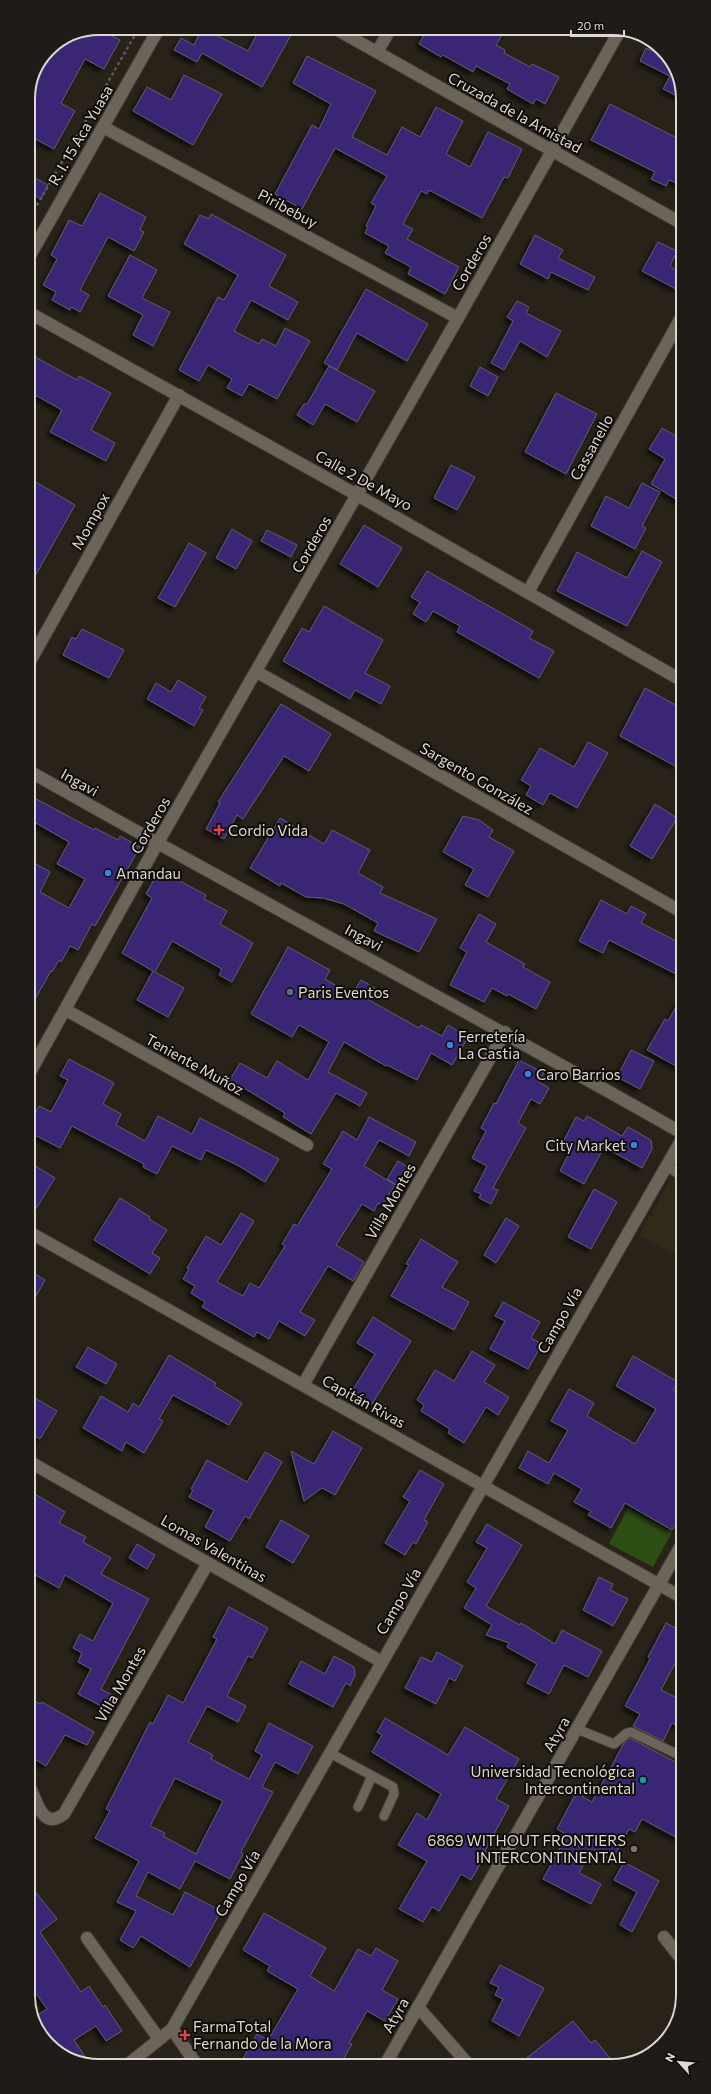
<svg xmlns="http://www.w3.org/2000/svg" width="711" height="2094" font-family="Commissioner,sans-serif">
<style>
.commercial{fill:#312a19}
.green{fill:#2c4e15}
.building{fill:#3a2676;stroke:#5f5e6b;fill-rule:evenodd;filter:url(#shadow)}
.lines{fill:none;stroke-linecap:round;stroke-linejoin:round}
.lane-casing{stroke:#433c35;stroke-width:11}
.street-casing{stroke:#433c35;stroke-width:14}
.secondary-casing{stroke:#433c35;stroke-width:14}
.path{stroke:#625b53;stroke-width:2.5;stroke-dasharray:3 3;stroke-linecap:butt}
.lane{stroke:#6c6459;stroke-width:9}
.street{stroke:#6c6459;stroke-width:12}
.secondary{stroke:#6c6459;stroke-width:12}
.health-dot{fill:#e0444e;stroke:#0f0c08;stroke-width:1.5}
.shop-dot{fill:#3f7fe0;stroke:#0f0c08;stroke-width:1.5}
.service-dot{fill:#5c6f8a;stroke:#0f0c08;stroke-width:1.5}
.culture-dot{fill:#0f9aa8;stroke:#0f0c08;stroke-width:1.5}
.education-dot{fill:#8d6e63;stroke:#0f0c08;stroke-width:1.5}
.labels{text-anchor:middle;dominant-baseline:central;stroke-width:4;stroke-linejoin:round;paint-order:stroke}
.street-label{font-size:15px;fill:#ddd8d2;stroke:#0f0c08}
.poi-label{font-size:15px;fill:#ddd8d2;stroke:#0f0c08;text-anchor:start}
.rim{fill:none;stroke:#ddd8d2;stroke-width:2}
</style>
<defs>
<filter id="shadow"><feDropShadow dx="-3.5" dy="3.5" stdDeviation="2" flood-color="#0009"/></filter>
</defs>
<rect width="100%" height="100%" fill="#292219"/>
<path class="commercial" d="M682 1158V1258L639 1236Z"/>
<path class="green" d="M628 1508 672 1532 653 1567 609 1544Z"/>
<g class="building">
<path d="M99 28H108L106 33 120 40 104 69 85 59 61 103 75 111 54 149 28 135V95L49 49 72 33Z"/>
<path d="M202 28 248 51 260 28H279L291 35 262 87 202 53 197 62 174 50 181 38 194 45Z"/>
<path d="M428 28H506L496 45 505 50 504 53 530 67 532 64 559 77 545 104 536 99 533 104 507 89 510 84 476 66 473 72 443 55 441 57 419 44Z"/>
<path d="M656 44 659 46 681 81V98L663 89 670 76 640 61 646 48 652 51Z"/>
<path d="M307 56 376 91 352 137 387 155 402 127 420 137 436 107 463 121 446 154 470 167 488 132 522 149 508 178 504 177 482 218 429 190 427 194 421 191 403 224 413 229 407 239 459 267 445 294 408 274 411 267 385 253 389 246 365 233 368 227 366 226 376 206 371 203 387 176 335 148 302 209 275 194 312 125 319 129 331 104 293 83Z"/>
<path d="M184 75 222 94 193 145 133 111 147 87 171 100Z"/>
<path d="M610 104 681 140V185L669 180 666 186 651 179 655 172 591 140Z"/>
<path d="M28 174 48 185 41 199 28 192Z"/>
<path d="M100 193 146 217 140 230 144 232 134 251 108 237 80 290 89 295 80 312 71 307 70 310 52 300 56 292 43 285 57 259 51 255 69 220 82 226Z"/>
<path d="M211 214 286 255 269 286 298 302 288 320 251 300 234 331 259 344 262 339 276 346 285 328 310 341 277 399 249 384 242 396 227 388 232 379 208 365 199 381 179 370 218 297 224 300 238 275 184 244 200 215 209 219Z"/>
<path d="M535 235 563 250 558 258 595 277 588 290 551 272 548 279 520 264Z"/>
<path d="M658 242 677 251 670 266 681 274V280L676 289 642 271Z"/>
<path d="M130 255 157 270 142 298 170 312 153 346 133 335 143 315 108 296Z"/>
<path d="M366 289 428 324 407 361 357 333 337 370 324 363Z"/>
<path d="M517 301 529 307 526 313 561 331 547 357 520 341 504 370 491 363 513 321 507 317Z"/>
<path d="M28 353 77 380 79 376 111 393 91 430 115 443 106 461 50 432 62 410 28 391Z"/>
<path d="M329 366 375 391 357 422 325 404 313 425 297 415 304 404H307Z"/>
<path d="M480 367 498 377 488 396 470 386Z"/>
<path d="M556 393 597 414 566 474 525 452Z"/>
<path d="M662 428 681 439V502L651 484 665 459 649 449Z"/>
<path d="M451 465 475 477 457 510 434 498Z"/>
<path d="M29 478 75 505 29 587Z"/>
<path d="M642 483 660 492 642 526 646 528 635 549 591 526 606 496 629 508Z"/>
<path d="M364 525 402 548 378 587 340 564Z"/>
<path d="M232 529 252 541 236 569 216 558Z"/>
<path d="M267 530 297 545 291 557 261 541Z"/>
<path d="M189 543 206 553 175 607 158 598Z"/>
<path d="M642 551 662 562 627 626 557 591 577 552 627 578Z"/>
<path d="M427 571 533 631 529 638 554 651 539 678 457 632 460 626 433 611 426 622 413 614 420 602 411 597Z"/>
<path d="M324 606 383 640 365 673 390 686 381 704 355 690 350 699 283 661 302 628 309 632Z"/>
<path d="M82 629 124 650 109 678 63 655 72 637 76 639Z"/>
<path d="M178 680 206 697 199 708 203 710 194 726 147 699 156 683 171 692Z"/>
<path d="M645 688 681 708V753L675 766 620 736Z"/>
<path d="M281 704 331 734 309 771 284 756 243 819 237 815 224 839 206 829 220 803 218 802Z"/>
<path d="M588 742 608 753 577 808 550 793 543 805 526 795 531 786 521 780 540 748 574 767Z"/>
<path d="M29 795 94 830 95 828 118 840 120 836 140 847 95 926 92 924 78 950 70 946 61 962 59 960 52 972 51 971 29 1010V940L36 925 29 921V860L50 872 40 892 69 908 85 879 57 864 69 842 29 819Z"/>
<path d="M655 804 677 818 652 859 630 846Z"/>
<path d="M463 816 479 820 493 830 489 837 514 851 488 897 465 885 474 869 443 852Z"/>
<path d="M280 818 324 844 332 830 370 850 358 873 383 887 380 893 437 919 419 952 374 931 378 923 344 904 323 898 306 897 281 883 280 886 250 868Z"/>
<path d="M159 870 206 895 204 899 227 911 220 924 253 943 232 982 219 975 222 969 172 941 155 972 184 988 168 1017 137 1000 153 971 122 953 152 898 146 894Z"/>
<path d="M601 900 627 914 631 906 646 914 641 923 682 944V977L609 940 603 953 579 941Z"/>
<path d="M479 914 496 924 486 942 525 964 523 967 550 982 536 1009 508 994 507 996 492 988 484 1002 450 985 467 952 460 948Z"/>
<path d="M288 947 330 970 325 979 352 995 361 980 375 988 369 1000 419 1028 421 1025 442 1036 448 1025 468 1037 452 1065 431 1053 417 1080 387 1065 386 1066 344 1042 328 1072 367 1093 360 1106 336 1093 311 1134 283 1117 285 1113 244 1088 240 1095 226 1086 240 1063 267 1078 277 1061 308 1080 329 1042 299 1025 292 1037 251 1014Z"/>
<path d="M682 996V1060L678 1067 647 1050 665 1019 668 1021Z"/>
<path d="M631 1050 654 1061 640 1089 617 1077Z"/>
<path d="M69 1059 114 1083 103 1104 121 1114 116 1125 145 1141 158 1116 192 1134 200 1118 279 1159 265 1182 239 1166 206 1150 201 1160 172 1146 157 1174 143 1167 144 1164 72 1126 60 1148 29 1132V1125L39 1106 51 1112 68 1080 60 1076Z"/>
<path d="M519 1060 544 1073 539 1082 549 1088 540 1104 531 1099 518 1123 526 1128 493 1188 498 1190 491 1204 479 1198 481 1194 474 1191 487 1166 472 1158 486 1131 481 1128 494 1103 496 1104Z"/>
<path d="M587 1116 622 1136 628 1127 651 1140 652 1149 642 1168 604 1147 584 1184 560 1171 570 1151 561 1146 576 1117 584 1121Z"/>
<path d="M369 1117 416 1142 409 1156 379 1140 364 1166 395 1185 382 1205 378 1203 374 1211 362 1204 336 1245 364 1262 353 1281 328 1266 300 1312 315 1320 305 1336 279 1321 269 1339 257 1332 254 1337 202 1307 205 1302 191 1293 195 1286 183 1279 189 1269 187 1268 206 1236 221 1245 241 1213 254 1221 217 1282 243 1296 250 1283 259 1288 285 1246 282 1244 294 1224 297 1226 332 1169 323 1164 343 1131 357 1140Z"/>
<path d="M398 1161 414 1171 403 1189 387 1179Z"/>
<path d="M29 1162 55 1178 29 1220Z"/>
<path d="M594 1189 617 1202 591 1249 568 1237Z"/>
<path d="M120 1198 150 1217 149 1219 167 1230 152 1253 160 1258 150 1274 94 1240Z"/>
<path d="M506 1218 519 1226 496 1263 484 1255Z"/>
<path d="M421 1239 458 1262 442 1287 469 1302 454 1330 391 1296 409 1265 406 1264Z"/>
<path d="M30 1271 45 1280 30 1307Z"/>
<path d="M503 1302 540 1322 531 1338 542 1344 528 1369 490 1349 505 1321 495 1316Z"/>
<path d="M373 1317 411 1341 372 1404 352 1391 375 1354 357 1343Z"/>
<path d="M88 1347 117 1364 106 1384 76 1367Z"/>
<path d="M472 1351 495 1365 484 1382 509 1397 498 1415 486 1407 464 1443 448 1433 450 1429 421 1411 424 1405 417 1400 435 1370 454 1381Z"/>
<path d="M169 1355 216 1383 214 1386 242 1403 229 1425 173 1395 159 1419 163 1421 144 1453 126 1442 122 1451 83 1428 101 1396 128 1412 133 1403 139 1407Z"/>
<path d="M633 1356 678 1382 673 1390 682 1396V1513L672 1530 625 1503 611 1528 588 1515 591 1511 574 1502 582 1489 554 1473 548 1484 519 1468 528 1451 549 1463 568 1430 551 1421 569 1389 594 1403 587 1416 635 1444 656 1409 616 1386Z"/>
<path d="M30 1395 57 1411 40 1439 30 1433Z"/>
<path d="M333 1431 362 1448 335 1495 322 1488 304 1501 291 1451 314 1464Z"/>
<path d="M265 1452 282 1462 249 1519 245 1516 230 1541 205 1527 214 1510 189 1497 193 1490 191 1489 207 1460 247 1482Z"/>
<path d="M420 1470 444 1484 424 1520 428 1522 416 1544 413 1542 405 1555 385 1543 410 1501 403 1497Z"/>
<path d="M30 1491 65 1512 59 1523 86 1537 83 1542 111 1558 101 1574 149 1599 101 1689 116 1697 109 1710 78 1694 91 1669 78 1662 82 1653 73 1648 80 1634 93 1641 113 1603 65 1575 59 1588 30 1572Z"/>
<path d="M281 1520 309 1536 293 1563 266 1547Z"/>
<path d="M487 1524 522 1545 486 1606 520 1625 521 1623 555 1644 562 1630 602 1651 588 1677 564 1665 549 1694 527 1683 537 1664 507 1647 509 1643 486 1635 492 1625 464 1608 476 1588 467 1582 487 1548 476 1542Z"/>
<path d="M137 1544 155 1555 147 1569 129 1558Z"/>
<path d="M599 1577 613 1584 610 1590 628 1599 613 1626 583 1610Z"/>
<path d="M229 1607 268 1628 252 1658 248 1656 227 1696 246 1706 238 1722 207 1706 188 1742 213 1755 211 1759 249 1779 262 1755 255 1751 269 1723 313 1746 298 1774 275 1762 262 1787 273 1792 241 1852 243 1854 230 1879 195 1861 180 1889 148 1872 136 1896 173 1915 185 1892 221 1911 190 1967 141 1936 133 1948 120 1940 136 1911 117 1902 139 1861 95 1838 110 1811 106 1809 150 1722 153 1724 168 1695 183 1703 217 1639 213 1637ZM175 1778 223 1801 196 1854 163 1836 165 1833 150 1826Z"/>
<path d="M666 1623 683 1632V1648L661 1690 683 1701V1728L672 1723 663 1741 633 1726 640 1714 625 1706 650 1659 648 1657Z"/>
<path d="M437 1652 463 1666 455 1681 449 1678 436 1704 405 1688 421 1657 432 1662Z"/>
<path d="M334 1656 354 1667 355 1675 350 1686 346 1683 333 1707 289 1684 301 1661 325 1674Z"/>
<path d="M30 1698 40 1704 42 1702 94 1732 87 1745 65 1735 46 1766 30 1756Z"/>
<path d="M385 1718 448 1755 465 1727 519 1759 496 1799 509 1806 485 1851 487 1852 471 1880 461 1874 439 1911 432 1907 423 1922 399 1909 427 1861 398 1845 417 1813 427 1820 441 1794 372 1752 382 1735 377 1732Z"/>
<path d="M630 1738 683 1766V1841L642 1819 635 1832 629 1829 612 1860 592 1849 579 1873 601 1884 591 1904 543 1879 567 1835 557 1829 576 1793 592 1802 624 1743Z"/>
<path d="M624 1862 659 1881 632 1932 620 1925 637 1892 614 1880Z"/>
<path d="M30 1885 57 1919 40 1932 81 1992 89 1986 103 2007 105 2005 122 2031 106 2041 96 2026 74 2040 90 2064 53 2049 33 2018 47 2009 30 1985Z"/>
<path d="M264 1913 326 1948 310 1976 334 1991 358 1949 371 1956 376 1948 398 1961 382 1990 398 1999 385 2021 367 2011 349 2043 352 2044 340 2065H239L257 2034 268 2040 298 1989 267 1971 270 1966 243 1950Z"/>
<path d="M500 1965 544 1988 519 2036 492 2021 503 1999 495 1995 499 1987 490 1983Z"/>
<path d="M573 2021 591 2043 595 2040 615 2064H519Z"/>
</g>
<g class="lines">
<defs>
<g id="lane">
<path d="M666 1166 682 1176"/>
<path d="M577 1729 614 1744 627 1733 631 1732 683 1757"/>
<path d="M330 1753 393 1787 394 1794 384 1816"/>
<path d="M358 1807 372 1776"/>
</g>
<g id="street">
<path d="M334 28 681 223"/>
<path d="M377 52 391 28"/>
<path d="M103 127 458 318"/>
<path d="M28 312 357 495 681 680"/>
<path d="M528 592 681 318"/>
<path d="M29 663 179 395"/>
<path d="M257 672 682 912"/>
<path d="M66 1010 307 1145"/>
<path d="M29 1074 157 844 458 318 620 30"/>
<path d="M29 1232 683 1598"/>
<path d="M303 1385 505 1032"/>
<path d="M30 1462 382 1662"/>
<path d="M30 1788C38 1804 43 1830 64 1814L208 1563"/>
<path d="M664 1937 683 1961"/>
<path d="M87 1938 159 2039"/>
<path d="M418 2007 468 2064"/>
<path d="M172 2029 197 2065"/>
<path d="M385 2065 682 1544"/>
<path d="M126 2066 172 2029 682 1139"/>
</g>
<g id="secondary">
<path d="M28 259 159 28"/>
<path d="M29 771C246 894 466 1010 682 1133"/>
</g>
</defs>
<use href="#lane" class="lane-casing"/>
<use href="#street" class="street-casing"/>
<use href="#secondary" class="secondary-casing"/>
<path class="path" d="M28 221 139 28"/>
<use href="#lane" class="lane"/>
<use href="#street" class="street"/>
<use href="#secondary" class="secondary"/>
</g>
<g class="health-dot">
<path d="M217 824h4v4h4v4h-4v4h-4v-4h-4v-4h4z"/>
<path d="M183 2029h4v4h4v4h-4v4h-4v-4h-4v-4h4z"/>
</g>
<g class="shop-dot">
<circle cx="108" cy="873" r="4"/>
<circle cx="450" cy="1045" r="4"/>
<circle cx="528" cy="1074" r="4"/>
<circle cx="634" cy="1145" r="4"/>
</g>
<circle class="service-dot" cx="290" cy="992" r="4"/>
<circle class="culture-dot" cx="643" cy="1780" r="4"/>
<circle class="education-dot" cx="634" cy="1849" r="4"/>
<g class="labels">
<g class="street-label">
<text transform="translate(515 112) rotate(29)">Cruzada de la Amistad</text>
<text transform="translate(80 135) rotate(-60)">R. I. 15 Aca Yuasa</text>
<text transform="translate(288 208) rotate(28)">Piribebuy</text>
<text transform="translate(471 262) rotate(-60)">Corderos</text>
<text transform="translate(591 447) rotate(-61)">Cassanello</text>
<text transform="translate(364 480) rotate(29)">Calle 2 De Mayo</text>
<text transform="translate(90 521) rotate(-61)">Mompox</text>
<text transform="translate(311 544) rotate(-60)">Corderos</text>
<text transform="translate(477 778) rotate(30)">Sargento González</text>
<text transform="translate(80 782) rotate(29)">Ingavi</text>
<text transform="translate(150 825) rotate(-60)">Corderos</text>
<text transform="translate(364 937) rotate(28)">Ingavi</text>
<text transform="translate(195 1064) rotate(29)">Teniente Muñoz</text>
<text transform="translate(390 1201) rotate(-60)">Villa Montes</text>
<text transform="translate(559 1320) rotate(-60)">Campo Vía</text>
<text transform="translate(364 1401) rotate(29)">Capitán Rivas</text>
<text transform="translate(214 1548) rotate(30)">Lomas Valentinas</text>
<text transform="translate(398 1601) rotate(-60)">Campo Vía</text>
<text transform="translate(120 1684) rotate(-60)">Villa Montes</text>
<text transform="translate(556 1734) rotate(-60)">Atyra</text>
<text transform="translate(237 1883) rotate(-60)">Campo Vía</text>
<text transform="translate(395 2015) rotate(-60)">Atyra</text>
</g>
<g class="poi-label">
<text x="228" y="830">Cordio Vida</text>
<text x="116" y="873">Amandau</text>
<text x="298" y="992">Paris Eventos</text>
<text x="458" y="1036">Ferretería<tspan x="458" dy="17">La Castia</tspan></text>
<text x="536" y="1074">Caro Barrios</text>
<text x="626" y="1145" text-anchor="end">City Market</text>
<text x="635" y="1771" text-anchor="end">Universidad Tecnológica<tspan x="635" dy="17">Intercontinental</tspan></text>
<text x="626" y="1840" text-anchor="end">6869 WITHOUT FRONTIERS<tspan x="626" dy="17">INTERCONTINENTAL</tspan></text>
<text x="193" y="2026">FarmaTotal<tspan x="193" dy="17">Fernando de la Mora</tspan></text>
</g>
</g>
<path d="M0 0H711V2094H0ZM99 35H612A64 64 0 0 1 676 99V1995A64 64 0 0 1 612 2059H99A64 64 0 0 1 35 1995V99A64 64 0 0 1 99 35Z" fill="#1f1c18" fill-rule="evenodd"/>
<path class="rim" d="M99 35H612A64 64 0 0 1 676 99V1995A64 64 0 0 1 612 2059H99A64 64 0 0 1 35 1995V99A64 64 0 0 1 99 35Z"/>
<g transform="translate(679 2062) rotate(297)" stroke="#0f0c08" stroke-width="3" paint-order="stroke">
<path d="M0-3L7 15L0 10L-7 15Z" fill="#ddd8d2"/>
<text y="-6" font-size="11" font-weight="bold" text-anchor="middle" fill="#ddd8d2">N</text>
</g>
<path d="M571 30v6h53v-6" fill="none" stroke="#ddd8d2" stroke-width="2"/>
<text x="577" y="30" font-size="12" fill="#ddd8d2" stroke="#0f0c08" stroke-width="3" paint-order="stroke">20 m</text>
</svg>
